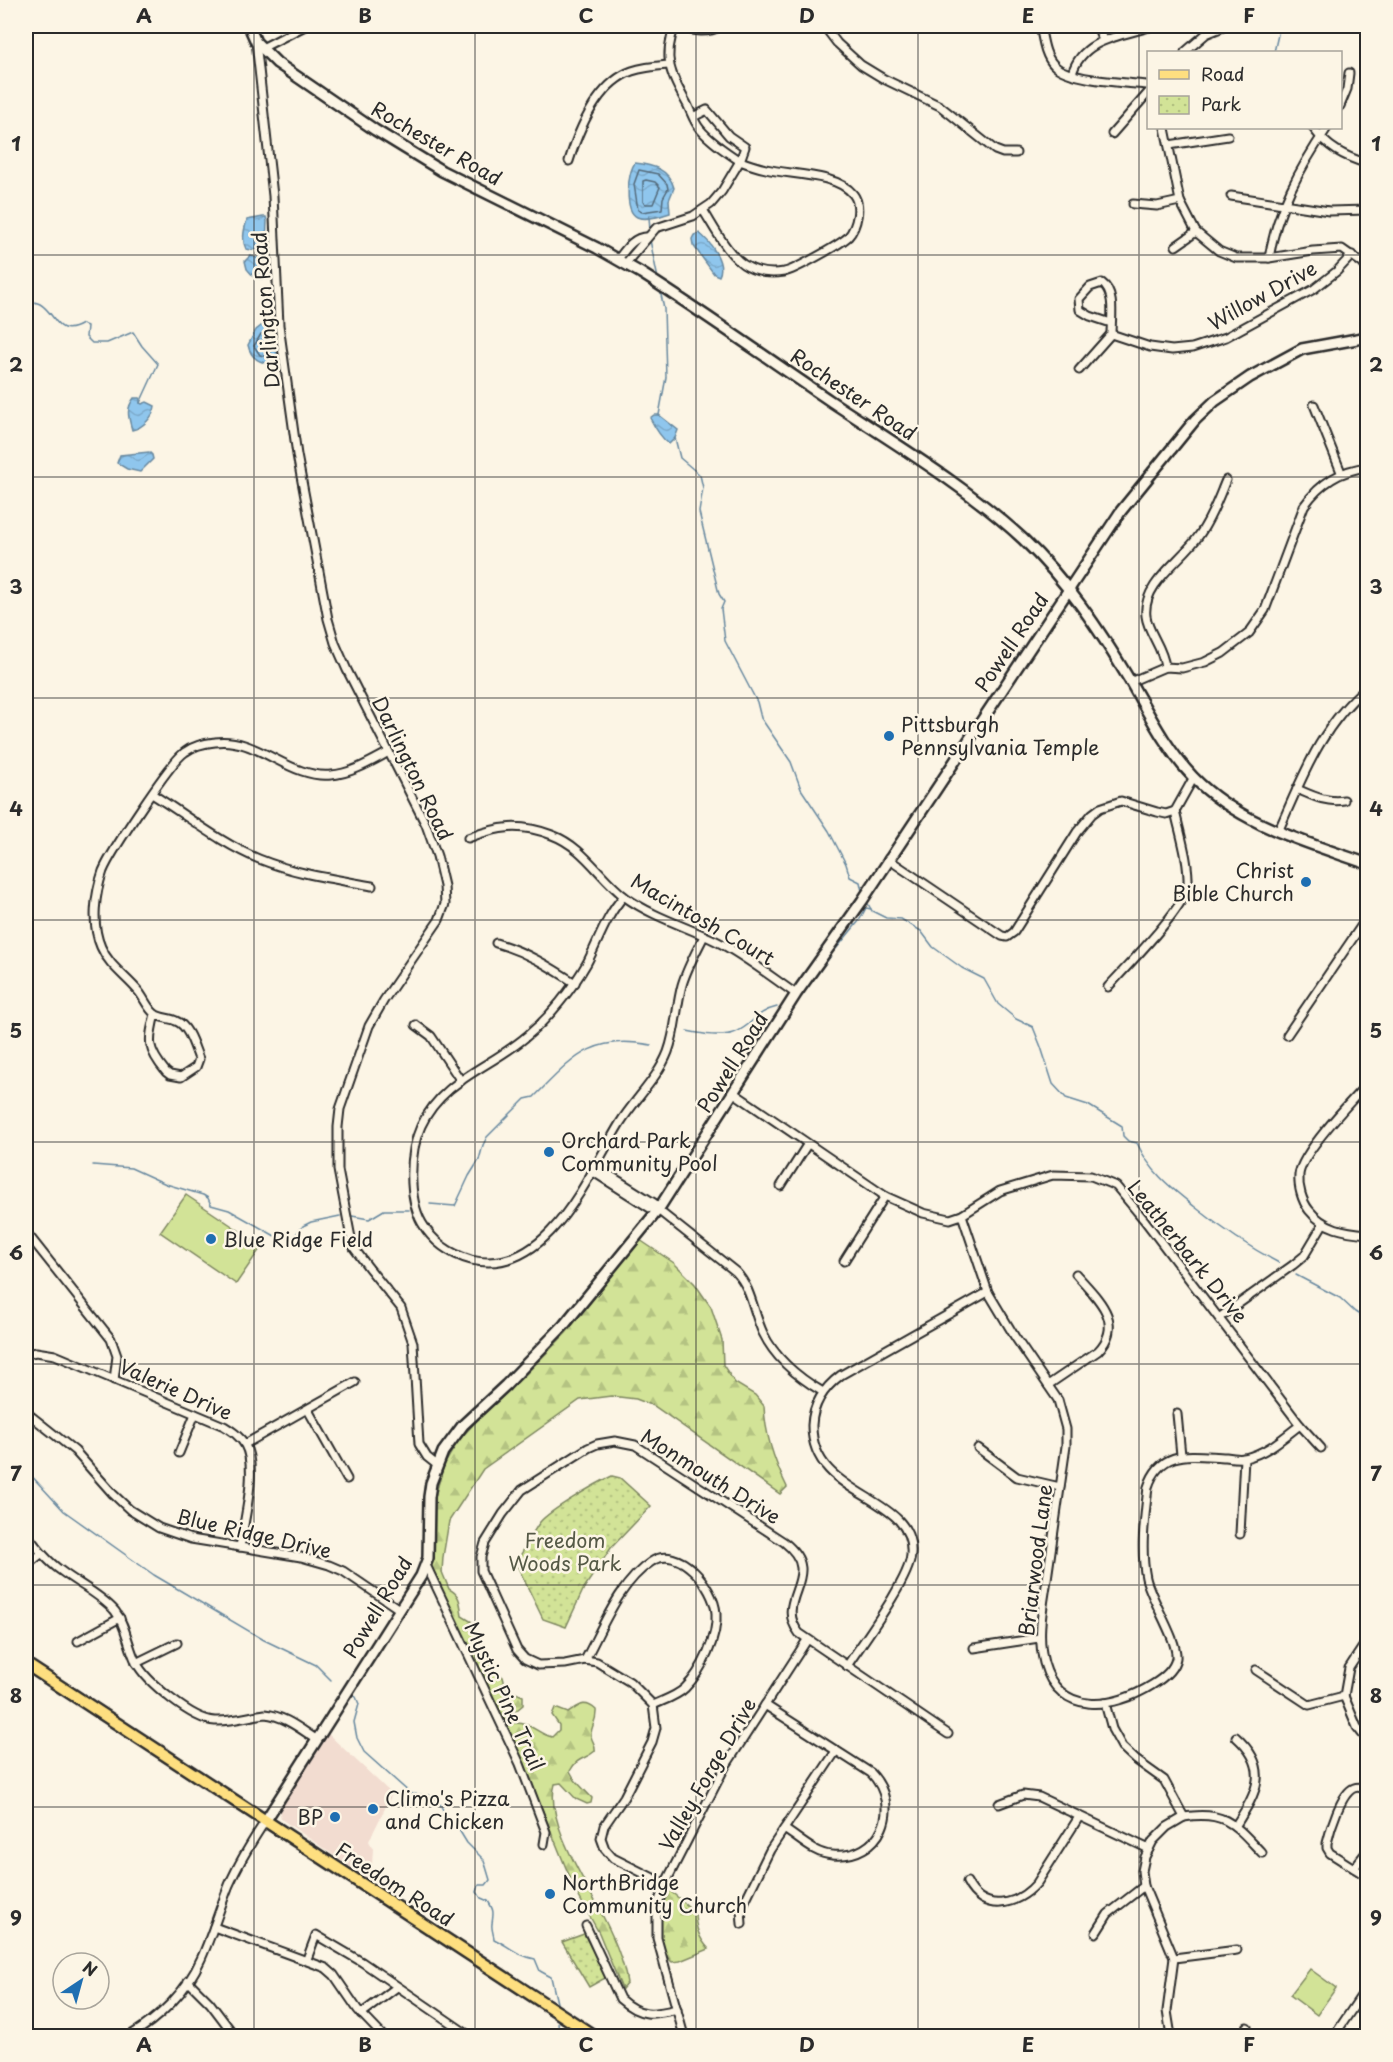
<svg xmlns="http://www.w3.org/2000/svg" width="1393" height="2062" font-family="'Playpen Sans',sans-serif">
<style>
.built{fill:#f2dcd0}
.green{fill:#d2e397;stroke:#7e8761;stroke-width:1.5}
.forest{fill:url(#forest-firs);stroke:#7e8761;stroke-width:1.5}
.park{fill:url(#park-dots);stroke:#7e8761;stroke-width:1.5}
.water{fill:url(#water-waves);stroke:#67889f;stroke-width:1.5}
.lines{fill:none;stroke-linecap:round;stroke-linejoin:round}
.shore{stroke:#536979;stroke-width:1.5}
.stream{stroke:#67889f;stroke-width:1.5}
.minor-casing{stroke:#2b2b2b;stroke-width:11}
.tertiary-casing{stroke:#2b2b2b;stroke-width:14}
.primary-casing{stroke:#2b2b2b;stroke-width:15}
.minor{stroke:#fcf5e5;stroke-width:7}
.tertiary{stroke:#fcf5e5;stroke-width:9}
.primary{stroke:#fedf80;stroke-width:10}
.grid{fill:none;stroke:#2b2b2b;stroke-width:1.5;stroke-opacity:0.55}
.poi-dot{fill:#1f6fb2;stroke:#fcf5e5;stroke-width:2}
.labels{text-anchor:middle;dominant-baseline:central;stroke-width:5;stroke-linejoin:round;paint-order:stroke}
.street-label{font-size:20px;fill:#2b2b2b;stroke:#fcf5e5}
.poi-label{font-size:20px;fill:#2b2b2b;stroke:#fcf5e5;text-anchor:start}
.park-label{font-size:20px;fill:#555946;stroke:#fcf5e5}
.neatline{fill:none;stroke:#2b2b2b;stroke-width:2}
.grid-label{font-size:20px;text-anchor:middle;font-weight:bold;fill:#2b2b2b}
</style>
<defs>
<pattern id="forest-firs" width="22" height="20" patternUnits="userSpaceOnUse" patternTransform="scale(1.5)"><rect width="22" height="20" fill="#d2e397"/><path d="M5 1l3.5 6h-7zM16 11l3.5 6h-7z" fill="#b4c382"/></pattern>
<pattern id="park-dots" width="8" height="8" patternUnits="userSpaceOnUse" patternTransform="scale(1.5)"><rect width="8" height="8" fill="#d2e397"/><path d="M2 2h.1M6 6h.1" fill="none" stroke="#b4c382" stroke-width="1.8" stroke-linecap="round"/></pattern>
<pattern id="water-waves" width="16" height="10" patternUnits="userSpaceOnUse" patternTransform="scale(1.5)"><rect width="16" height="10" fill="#8fc6ed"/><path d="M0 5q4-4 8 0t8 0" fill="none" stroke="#7caacb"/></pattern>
</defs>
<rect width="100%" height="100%" fill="#fcf5e5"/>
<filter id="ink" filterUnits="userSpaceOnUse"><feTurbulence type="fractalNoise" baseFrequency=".0167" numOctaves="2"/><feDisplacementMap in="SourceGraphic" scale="12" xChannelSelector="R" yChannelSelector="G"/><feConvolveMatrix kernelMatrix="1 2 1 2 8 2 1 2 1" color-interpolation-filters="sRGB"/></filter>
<g filter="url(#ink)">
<path class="built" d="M326 1732 392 1794 369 1841 373 1849 371 1881 281 1819 279 1808Z"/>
<g class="green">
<path d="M186 1195 262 1246 236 1284 160 1232Z"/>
<path d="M1310 1969 1336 1988 1317 2015 1290 1995Z"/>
</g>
<g class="forest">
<path d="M640 1240 674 1263 695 1284 711 1307 722 1340 723 1365 735 1383 755 1395 764 1406C765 1435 774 1461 787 1487L780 1494 654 1406 636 1399 611 1396 580 1400 483 1469 449 1521 443 1557 442 1572 449 1589C461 1595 460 1604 462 1616L472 1622 480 1646 489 1653 487 1656 494 1670 503 1677 506 1689 523 1696V1705L512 1714 510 1719 515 1723C533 1723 537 1734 552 1737L559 1730V1725L552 1715 555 1708 568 1713C579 1706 584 1699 596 1710 597 1722 590 1727 591 1736 592 1742 596 1744 595 1751 585 1760 578 1756 570 1771L575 1780 592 1798 591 1803 587 1804 576 1799 561 1783 555 1784C545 1817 581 1875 597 1905 610 1929 623 1956 627 1983L622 1989 599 1933 578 1895 566 1868 522 1760 445 1600 431 1566 434 1554 435 1496 444 1465 458 1441 482 1415 524 1376 566 1333Z"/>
<path d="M669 1890 695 1912C695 1926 699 1939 709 1949L680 1961 672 1962C656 1949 659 1906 669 1890Z"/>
</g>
<g class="park">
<path d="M612 1476 620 1478 651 1506 611 1548 584 1588 566 1627 543 1619 516 1563C524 1550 531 1534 540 1522 550 1510 597 1483 612 1476Z"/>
<path d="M584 1934 607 1977 589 1987 562 1942Z"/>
</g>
<g class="water">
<path d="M635 163C653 165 669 169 674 188L669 200 670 213C661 216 646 221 637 217 624 211 627 173 635 163Z"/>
<path d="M263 217H266L267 221 266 247 252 250 246 249C241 240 244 229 247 220Z"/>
<path d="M699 233C710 241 726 263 719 276L714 274 693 245 692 239 694 235Z"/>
<path d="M250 256 261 259 267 264 268 270 262 279 255 278 247 269 245 261Z"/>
<path d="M265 323 272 332 278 357 273 364C260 363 251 359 248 345L256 330Z"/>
<path d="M134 398H140V403L142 404 147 402 155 406C154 416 143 428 132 430 129 418 125 410 134 398Z"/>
<path d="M654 415H659L678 430 675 438 669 444C660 437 655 428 650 418Z"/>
<path d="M149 452 152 455 153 459 140 472 127 469 117 463 120 455Z"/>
</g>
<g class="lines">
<g class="shore">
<path d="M639 170 658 174 667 184 668 189 663 198 662 209 642 212 638 210 634 184Z"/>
<path d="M646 180 655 182 660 187 653 204H646L643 202V181Z"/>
<path d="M265 333 271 354 269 358 260 355 254 346 261 334Z"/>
</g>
<g class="stream">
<path d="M1274 52 1280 26"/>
<path d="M649 216 650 232"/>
<path d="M650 240 658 279"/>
<path d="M26 300C30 301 36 302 40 304 57 314 56 339 82 324L87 326 86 337 92 343H107L133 332 142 346 158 364 140 403"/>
<path d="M659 415 666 377 664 309 660 290"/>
<path d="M675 438 680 458 700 475 703 488 699 512 719 594 724 602 721 609 725 641 757 702 761 718 791 762 801 789 829 831 846 864 850 877 860 882 862 891"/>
<path d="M867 902 872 911 886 918 901 919 921 931 933 947 962 968 984 979 998 1004 1016 1019 1033 1027 1041 1047 1053 1084 1066 1098 1088 1105 1122 1126 1123 1136 1128 1141 1137 1143C1151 1173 1170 1187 1195 1207 1222 1229 1249 1247 1279 1263"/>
<path d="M836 949 859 921 866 908 871 909"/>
<path d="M796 1003 830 957"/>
<path d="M687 1031C702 1034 722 1038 736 1032 753 1025 755 1012 777 1007"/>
<path d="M93 1165 131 1168 166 1184 203 1195 208 1198 211 1205 229 1210 275 1236 292 1239 303 1226 311 1222 340 1216"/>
<path d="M430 1204 455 1206 469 1176 479 1160 483 1145 487 1137 525 1099 534 1097C573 1058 592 1033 651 1045"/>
<path d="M352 1216 369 1219 384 1210H409"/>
<path d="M1296 1275 1340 1298 1355 1312 1368 1320"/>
<path d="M26 1470 64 1511 154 1575 264 1640 316 1665 331 1680"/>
<path d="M352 1694 356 1697 359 1704 354 1722 357 1738 364 1752 411 1794 428 1795 439 1802 444 1812 456 1825 467 1843 484 1860 490 1880 486 1885H479L477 1892 481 1898 488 1901C495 1912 493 1913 492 1924 491 1929 494 1935 494 1939 511 1947 515 1955 535 1959L540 1971 551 1977 557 2003"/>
<path d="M558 2022 559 2036"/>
<path d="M26 2029 32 2036"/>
</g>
<defs>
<g id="minor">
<path d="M675 26C662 59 671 75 687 104 691 112 694 122 700 129 711 142 726 152 740 161L745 147 729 136 707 110 693 117"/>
<path d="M675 26C691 31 706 34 722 26"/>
<path d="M824 26 837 43 861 65 884 79 940 106 995 150 1003 153H1016"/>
<path d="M1040 26C1043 38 1044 55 1054 65 1067 80 1127 83 1148 85"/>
<path d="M1097 26 1103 40"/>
<path d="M256 42 273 196 279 325 297 455 328 619 335 643 347 670 426 825 437 856 444 886 445 904 439 920 384 1000 369 1026 340 1109 338 1127V1170L351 1238 354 1248 368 1267 401 1308 413 1343 419 1444 427 1457 437 1465"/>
<path d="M262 48 305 26"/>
<path d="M1185 52 1206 34 1226 26"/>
<path d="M1072 74C1082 38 1122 36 1153 26"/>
<path d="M1340 106 1347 89 1349 73"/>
<path d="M1165 128 1180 201 1196 232 1219 251 1236 258H1269L1313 251 1342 249 1362 263 1368 270"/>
<path d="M1313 128C1328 148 1343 156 1368 164"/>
<path d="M1112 134 1148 93"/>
<path d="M1169 145 1228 136"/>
<path d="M569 161C579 129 598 83 632 71 644 67 657 66 669 65"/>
<path d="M1231 196 1329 211 1368 210"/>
<path d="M1133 204 1157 206 1180 201"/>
<path d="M1176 246 1196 232"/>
<path d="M1269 258C1277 209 1300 168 1327 128"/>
<path d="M618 259C625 250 634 236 647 237"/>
<path d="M626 263 656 228 693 216 711 204 722 191 740 161C748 164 757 167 766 169 790 175 836 173 853 194 862 205 857 227 848 237 839 245 795 270 784 272 771 274 759 273 748 267 729 258 714 227 703 210"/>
<path d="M1111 334 1150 347 1172 350 1192 348 1226 337 1314 289 1337 271 1352 255"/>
<path d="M1111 334C1111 319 1116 293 1102 283L1090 287 1079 299 1080 310 1090 316 1111 323"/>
<path d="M1079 370 1111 334"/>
<path d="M1314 405 1341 472"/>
<path d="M1165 667C1163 647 1148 633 1146 616 1142 583 1183 560 1200 534 1212 517 1218 499 1226 480"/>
<path d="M1130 682 1165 667 1182 668 1205 662 1223 653 1249 633 1265 610 1304 506C1320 483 1340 470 1368 467"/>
<path d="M1297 789C1313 796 1327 803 1344 800"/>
<path d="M152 794C186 815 222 844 259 859 296 874 334 879 372 886"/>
<path d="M1278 832C1302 778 1321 725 1368 686"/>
<path d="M468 838C499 826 520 823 552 835 584 847 599 877 625 897 653 917 685 926 716 941 744 955 770 976 796 994"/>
<path d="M888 859 1002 936 1007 937 1014 932 1077 832 1092 814 1100 808 1121 801 1157 812 1166 814 1175 811 1194 777"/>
<path d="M624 896C606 916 599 940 587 963 572 989 550 1017 527 1036 490 1068 443 1079 421 1126 409 1152 408 1198 422 1223 433 1242 450 1254 471 1260 548 1278 588 1175 620 1123 635 1099 658 1078 668 1052 676 1031 676 1007 682 985 687 968 696 952 704 936"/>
<path d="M496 943C526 952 549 966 575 983"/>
<path d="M1108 987C1125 968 1186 907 1188 885 1189 861 1180 834 1175 811"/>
<path d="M155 1014C148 1042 147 1049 166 1072L170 1075 181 1077 196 1067 199 1059C194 1047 189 1026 176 1021 170 1018 160 1018 155 1014 148 1009 144 998 139 992 126 976 109 966 101 947 91 924 95 894 103 871 111 852 170 762 185 752 193 746 205 743 215 742 257 736 289 779 331 775 351 774 372 761 389 752"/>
<path d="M416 1025 431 1036 461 1081"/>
<path d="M1287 1035 1368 916"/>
<path d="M1368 1083C1351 1101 1301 1153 1299 1175 1298 1187 1302 1201 1309 1210 1324 1229 1345 1232 1368 1234"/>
<path d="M734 1093 885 1196 923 1213 950 1219 962 1215 1000 1191 1053 1175 1091 1176 1116 1186 1145 1221 1300 1425 1321 1448"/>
<path d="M595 1166 654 1203 658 1210 736 1272C752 1289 753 1312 763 1333 775 1358 799 1378 823 1392"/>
<path d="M592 1171 650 1208 658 1210"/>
<path d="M781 1186 807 1145"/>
<path d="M962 1215 988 1292 1015 1337 1058 1400 1066 1429V1446C1060 1488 1054 1530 1048 1572 1044 1602 1036 1633 1044 1663 1059 1717 1114 1709 1152 1685 1162 1679 1174 1670 1176 1658 1178 1640 1151 1600 1146 1578 1140 1549 1145 1516 1148 1487 1161 1447 1194 1456 1226 1457 1232 1458 1239 1459 1245 1458 1267 1453 1283 1438 1300 1425"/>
<path d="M26 1232 111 1339 117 1356 114 1380"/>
<path d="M844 1261 885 1196"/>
<path d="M1220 1317 1293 1265 1304 1256 1323 1224"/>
<path d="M26 1354 36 1352 55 1355 224 1426C232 1431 240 1436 245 1445 258 1468 244 1521 240 1547"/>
<path d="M1048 1385 1098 1351C1126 1322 1096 1297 1076 1274"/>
<path d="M308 1410 347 1479"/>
<path d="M26 1412 75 1451 113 1494 130 1510 159 1528 191 1539 301 1557 329 1565 343 1571 399 1609"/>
<path d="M1177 1414 1181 1455"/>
<path d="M245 1444 355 1382"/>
<path d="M978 1448 1017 1477 1060 1487"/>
<path d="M179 1453 195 1414"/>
<path d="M26 1533C36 1547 46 1560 60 1570 78 1584 100 1594 115 1611 126 1625 128 1646 136 1662 146 1682 193 1720 215 1721 231 1722 250 1716 265 1714 285 1716 300 1729 316 1739"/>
<path d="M1240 1534 1244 1458"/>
<path d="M426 1565 520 1764 546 1832 544 1844"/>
<path d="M26 1566 41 1554"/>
<path d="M78 1641 120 1618"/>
<path d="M974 1648 1039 1638"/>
<path d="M585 1660C603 1627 619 1583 651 1562 679 1543 714 1587 716 1613 718 1637 702 1671 685 1688 677 1696 664 1700 653 1705"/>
<path d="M136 1663 177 1643"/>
<path d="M847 1666C862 1643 910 1579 911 1555 916 1493 811 1500 812 1425 813 1403 825 1387 841 1375L988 1292"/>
<path d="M1256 1670 1309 1705 1344 1696"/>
<path d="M1344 1696 1349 1668 1368 1639"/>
<path d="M1344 1696 1357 1727 1368 1741"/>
<path d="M1105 1703 1112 1729 1122 1747 1136 1760 1164 1780 1184 1817 1167 1827 1153 1841 1145 1857 1142 1871 1144 1886 1174 1958 1167 2011 1171 2036"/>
<path d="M765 1705 871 1773C903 1807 881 1860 832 1855 814 1854 799 1838 784 1829"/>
<path d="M1368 1790C1363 1788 1359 1786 1354 1788 1341 1793 1330 1830 1327 1843V1848L1330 1853 1368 1877"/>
<path d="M999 1804 1023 1795 1039 1797 1149 1849"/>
<path d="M1184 1817C1226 1810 1236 1826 1262 1853"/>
<path d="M1236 1825C1257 1792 1271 1768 1236 1737"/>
<path d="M1354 1868 1368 1850"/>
<path d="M967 1882C983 1914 1017 1906 1037 1883L1079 1817"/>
<path d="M665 1884 613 1858 605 1849 601 1838 604 1826 624 1797 652 1742 656 1728 653 1705 630 1682 597 1662 585 1660 565 1664 538 1665 525 1659 517 1650 481 1571V1557L485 1543 503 1514 522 1490 588 1448 597 1444 615 1441 635 1445 784 1542C827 1576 772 1598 799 1633L948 1734"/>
<path d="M742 1924 741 1909 770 1850 836 1751"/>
<path d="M586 1926 620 1999C640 2017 653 2015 677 2009"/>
<path d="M214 1927 326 1968 334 1975 358 2010 383 2036"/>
<path d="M1096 1933 1108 1914 1144 1886"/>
<path d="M1174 1958 1237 1950"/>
<path d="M307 1959 316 1935 362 1962 470 2036"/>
<path d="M188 1981 210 2003 235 2036"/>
<path d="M361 2014 397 1987"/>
<path d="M129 2036C159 2019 187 1991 201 1959 212 1935 219 1910 229 1885 239 1862 252 1841 266 1820"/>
<path d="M220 2036 229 2029"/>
<path d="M684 2036 657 1938V1906L665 1884 725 1767 807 1640"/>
<path d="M1245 2036 1247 2027"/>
<path d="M1334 2036 1361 1996"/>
</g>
<g id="tertiary">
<path d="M249 26 256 42 277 63 375 130 442 171 597 248 641 273C706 314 768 359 832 402 897 445 966 486 1023 539 1067 581 1099 629 1130 681 1149 714 1166 749 1193 777 1240 825 1306 842 1368 864"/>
<path d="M266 1820 421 1576 428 1558 429 1497 431 1483 443 1452 463 1425 506 1385 564 1325 658 1210 796 994 862 901 1121 511 1195 420 1215 401 1250 377 1302 349 1368 337"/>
</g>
<path id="primary" d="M26 1664 594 2036"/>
</defs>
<use href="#minor" class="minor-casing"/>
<use href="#tertiary" class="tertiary-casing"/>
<use href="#primary" class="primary-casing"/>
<use href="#minor" class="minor"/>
<use href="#tertiary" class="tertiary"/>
<use href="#primary" class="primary"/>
</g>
</g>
<path class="grid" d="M254 26V2036M475 26V2036M696 26V2036M918 26V2036M1139 26V2036M26 255H1368M26 477H1368M26 698H1368M26 920H1368M26 1142H1368M26 1364H1368M26 1585H1368M26 1807H1368"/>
<g class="poi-dot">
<circle cx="889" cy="736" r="6"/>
<circle cx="1306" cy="882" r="6"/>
<circle cx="549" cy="1152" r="6"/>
<circle cx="211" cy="1239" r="6"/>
<circle cx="373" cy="1809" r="6"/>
<circle cx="335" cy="1817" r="6"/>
<circle cx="550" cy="1894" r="6"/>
</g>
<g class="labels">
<g class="street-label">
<text transform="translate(437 143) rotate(30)">Rochester Road</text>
<text transform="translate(1262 295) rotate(-29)">Willow Drive</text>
<text transform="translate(265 310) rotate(-95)">Darlington Road</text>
<text transform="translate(854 394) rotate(34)">Rochester Road</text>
<text transform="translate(1011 642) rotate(-56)">Powell Road</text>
<text transform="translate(413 768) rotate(64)">Darlington Road</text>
<text transform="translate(703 919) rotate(30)">Macintosh Court</text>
<text transform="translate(732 1062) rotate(-58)">Powell Road</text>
<text transform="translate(1188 1251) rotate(51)">Leatherbark Drive</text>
<text transform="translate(176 1389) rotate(24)">Valerie Drive</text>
<text transform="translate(711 1476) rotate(32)">Monmouth Drive</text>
<text transform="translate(254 1533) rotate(13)">Blue Ridge Drive</text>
<text transform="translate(1035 1560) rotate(-83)">Briarwood Lane</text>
<text transform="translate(377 1607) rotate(-59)">Powell Road</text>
<text transform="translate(505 1696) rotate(65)">Mystic Pine Trail</text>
<text transform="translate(707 1774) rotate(-60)">Valley Forge Drive</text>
<text transform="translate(395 1884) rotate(33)">Freedom Road</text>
</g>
<g class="poi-label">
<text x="901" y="724">Pittsburgh<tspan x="901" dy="23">Pennsylvania Temple</tspan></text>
<text x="1294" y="870" text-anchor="end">Christ<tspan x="1294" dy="23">Bible Church</tspan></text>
<text x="561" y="1140">Orchard Park<tspan x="561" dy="23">Community Pool</tspan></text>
<text x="223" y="1239">Blue Ridge Field</text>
<text x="385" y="1798">Climo's Pizza<tspan x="385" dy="23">and Chicken</tspan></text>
<text x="323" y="1817" text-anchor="end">BP</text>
<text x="562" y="1882">NorthBridge<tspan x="562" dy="23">Community Church</tspan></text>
</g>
<g class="park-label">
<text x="565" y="1540">Freedom<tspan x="565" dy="23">Woods Park</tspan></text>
</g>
</g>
<rect width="1393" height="2062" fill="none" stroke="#fcf5e5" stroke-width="66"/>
<rect x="1147" y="51" width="195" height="78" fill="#fcf5e5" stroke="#a8a49b" stroke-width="1.5"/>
<rect x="1159" y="70" width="30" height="9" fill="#fedf80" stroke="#a8a49b" stroke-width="1.5"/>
<text x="1201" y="81" font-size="18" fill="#2b2b2b">Road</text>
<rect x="1159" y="96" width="30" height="18" fill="url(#park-dots)" stroke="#a8a49b" stroke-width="1.5"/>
<text x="1201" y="111" font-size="18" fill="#2b2b2b">Park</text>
<g transform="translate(81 1981) rotate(36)"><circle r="28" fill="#fcf5e5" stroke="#a8a49b" stroke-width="1.5"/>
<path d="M0-4.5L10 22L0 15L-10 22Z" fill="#1f6fb2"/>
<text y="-9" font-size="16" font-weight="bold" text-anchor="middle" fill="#2b2b2b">N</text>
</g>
<rect x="33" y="33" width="1327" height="1996" class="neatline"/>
<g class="grid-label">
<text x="144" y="23">A</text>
<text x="365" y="23">B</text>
<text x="586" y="23">C</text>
<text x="807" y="23">D</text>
<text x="1028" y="23">E</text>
<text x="1249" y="23">F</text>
<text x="16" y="151">1</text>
<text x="1376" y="151">1</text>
<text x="16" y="372">2</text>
<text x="1376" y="372">2</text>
<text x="16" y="594">3</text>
<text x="1376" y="594">3</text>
<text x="16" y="816">4</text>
<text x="1376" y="816">4</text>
<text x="16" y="1038">5</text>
<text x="1376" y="1038">5</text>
<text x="16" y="1260">6</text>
<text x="1376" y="1260">6</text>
<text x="16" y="1481">7</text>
<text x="1376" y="1481">7</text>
<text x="16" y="1703">8</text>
<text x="1376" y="1703">8</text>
<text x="16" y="1925">9</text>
<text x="1376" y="1925">9</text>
<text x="144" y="2052">A</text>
<text x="365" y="2052">B</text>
<text x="586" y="2052">C</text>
<text x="807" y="2052">D</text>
<text x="1028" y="2052">E</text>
<text x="1249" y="2052">F</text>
</g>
</svg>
